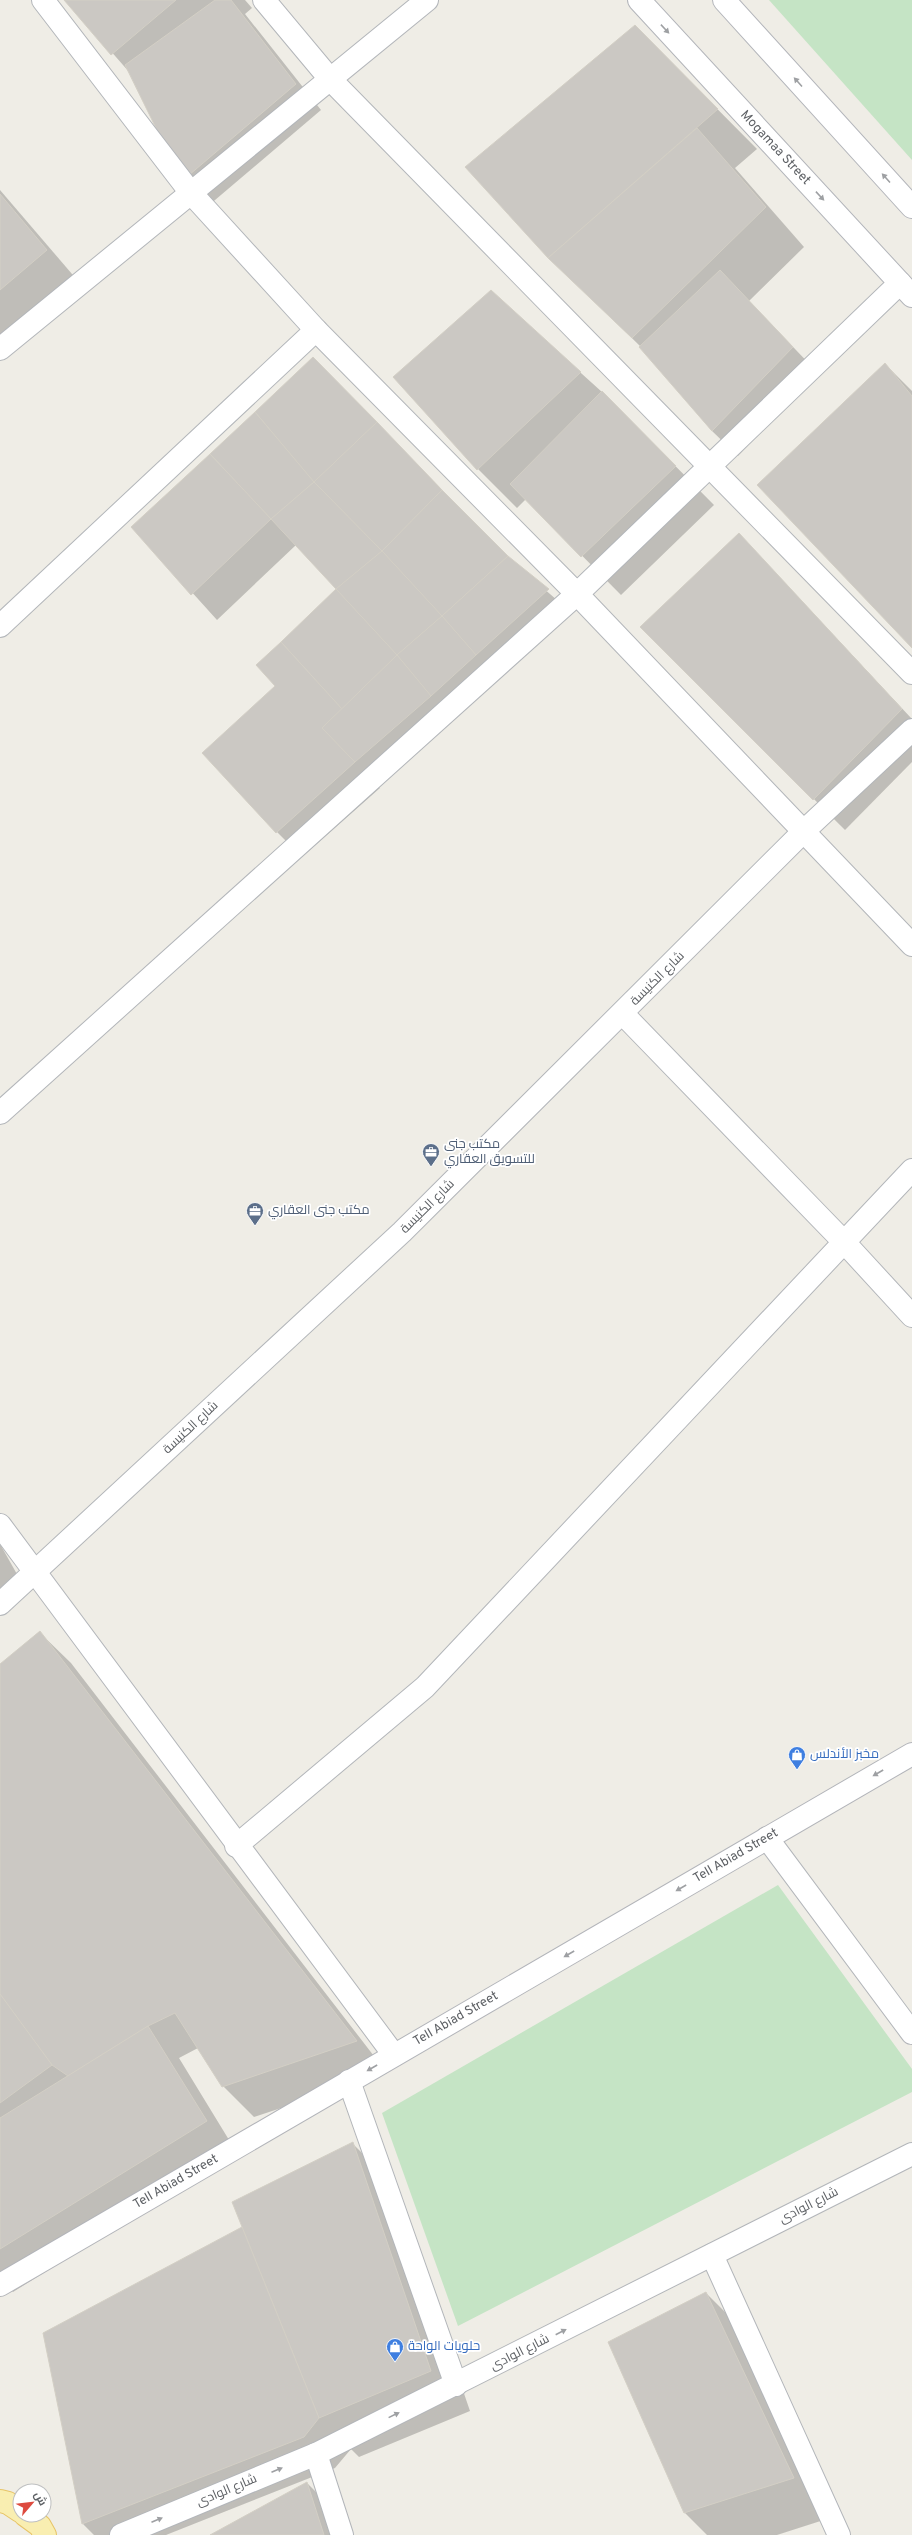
<svg xmlns="http://www.w3.org/2000/svg" width="912" height="2535" font-family="Overpass,Cairo,sans-serif">
<style>
.green{fill:#c5e4c5}
.shadow{fill:#0003}
.building{fill:#cbc8c3;stroke:#d3cfc5}
.lines{fill:none;stroke-linecap:round;stroke-linejoin:round}
.minor-casing{stroke:#b3b6ba;stroke-width:24}
.tertiary-casing{stroke:#b3b6ba;stroke-width:24}
.secondary-casing{stroke:#b3b5ba;stroke-width:24}
.primary-casing{stroke:#e7c467;stroke-width:24}
.minor{stroke:#fff;stroke-width:22}
.tertiary{stroke:#fff;stroke-width:22}
.secondary{stroke:#fff;stroke-width:22}
.primary{stroke:#f9eeb1;stroke-width:22}
.oneway{fill:#9ea0a3}
.labels{text-anchor:middle;dominant-baseline:central;stroke-width:3.5;stroke-linejoin:round;paint-order:stroke}
.street-label{font-size:13px;fill:#5e6165;stroke:#fff}
.service-label{font-size:13px;fill:#4e5e75;stroke:#fff;text-anchor:start}
.shop-label{font-size:13px;fill:#366cbe;stroke:#fff;text-anchor:start}
</style>
<rect width="100%" height="100%" fill="#efede6"/>
<g class="green">
<path d="M769 0H912V160Z"/>
<path d="M778 1885 912 2069V2092L458 2326 382 2113Z"/>
</g>
<g class="shadow">
<path d="M66 0H245L252 8 245 14 321 110 208 206 130 73Z"/>
<path d="M635 26 757 149 735 168 804 247 749 301 818 373 738 456 712 431 641 347 549 257 467 167Z"/>
<path d="M0 190 78 281 0 348Z"/>
<path d="M491 292 602 392 714 505 621 595 526 499 517 508 478 469Z"/>
<path d="M885 364 912 391V647Z"/>
<path d="M338 384 510 559 566 608 372 781 380 788 302 857 277 832 338 589 296 545 217 620 133 527Z"/>
<path d="M739 534 912 719V762L845 830 641 627Z"/>
<path d="M0 1544 27 1592 0 1609Z"/>
<path d="M39 1632 71 1663 387 2073 254 2117 223 2086 198 2048 179 2058 237 2153 13 2292 0 2278V1665Z"/>
<path d="M353 2144 392 2183 470 2411 359 2457 351 2449 335 2468 166 2535H94L83 2524 44 2333 243 2228Z"/>
<path d="M706 2293 745 2332 833 2517 777 2535H707L685 2513Z"/>
<path d="M307 2483 346 2522 350 2535H212Z"/>
</g>
<g class="building">
<path d="M64 0H176L111 55Z"/>
<path d="M215 0H231L296 84 182 181 125 65Z"/>
<path d="M635 25 718 109 548 258 465 167Z"/>
<path d="M697 128 766 207 632 338 548 258Z"/>
<path d="M0 194 47 250 0 290Z"/>
<path d="M720 270 793 347 712 431 639 347Z"/>
<path d="M491 290 581 372 477 470 393 377Z"/>
<path d="M313 357 377 422 314 482 255 412Z"/>
<path d="M885 363 912 396V648L757 485Z"/>
<path d="M602 391 676 466 581 557 510 484Z"/>
<path d="M255 412 314 482 271 519 210 454Z"/>
<path d="M377 422 442 490 382 551 314 482Z"/>
<path d="M210 454 271 519 191 595 131 527Z"/>
<path d="M314 482 382 551 336 589 271 519Z"/>
<path d="M442 490 508 556 442 616 382 551Z"/>
<path d="M739 533 902 709 813 800 640 627Z"/>
<path d="M382 551 442 616 397 655 336 589Z"/>
<path d="M508 556 549 589 476 655 442 616Z"/>
<path d="M336 589 397 655 342 709 281 642Z"/>
<path d="M442 616 476 655 431 696 397 655Z"/>
<path d="M281 642 342 709 322 728 355 762 276 833 202 753 275 686 256 665Z"/>
<path d="M397 655 431 696 355 762 322 728Z"/>
<path d="M40 1631 357 2041 222 2087 175 2013 148 2026 68 2076 52 2065 0 1994V1664Z"/>
<path d="M0 1994 52 2065 0 2103Z"/>
<path d="M148 2026 207 2121 0 2249V2118Z"/>
<path d="M353 2142 431 2371 319 2418 232 2202Z"/>
<path d="M242 2227 319 2418 304 2437 82 2524 43 2333Z"/>
<path d="M706 2292 794 2478 684 2513 608 2342Z"/>
<path d="M307 2482 324 2535H210Z"/>
</g>
<g class="lines">
<defs>
<g id="minor">
<path d="M43 0 191 193 316 330 577 594 912 945"/>
<path d="M264 0 330 79 912 673"/>
<path d="M0 349 427 0"/>
<path d="M0 626 316 330"/>
<path d="M623 1014 844 1242 912 1316"/>
<path d="M0 1113 577 594 900 283"/>
<path d="M0 1525 394 2055"/>
<path d="M0 1604 402 1232 805 830 912 730"/>
<path d="M767 1838 912 2033"/>
<path d="M236 1846 425 1687 912 1170"/>
<path d="M349 2081 456 2385"/>
<path d="M712 2255 839 2535"/>
<path d="M316 2454 342 2535"/>
</g>
<path id="tertiary" d="M121 2535 316 2454 912 2154"/>
<g id="secondary">
<path d="M639 0 912 296"/>
<path d="M724 0 912 207"/>
<path d="M0 2285 912 1754"/>
</g>
<g id="primary">
<path d="M0 2501 8 2503 20 2511"/>
<path d="M25 2515 40 2526 45 2535"/>
</g>
</defs>
<use href="#minor" class="minor-casing"/>
<use href="#tertiary" class="tertiary-casing"/>
<use href="#secondary" class="secondary-casing"/>
<use href="#primary" class="primary-casing"/>
<use href="#minor" class="minor"/>
<use href="#tertiary" class="tertiary"/>
<use href="#secondary" class="secondary"/>
<use href="#primary" class="primary"/>
</g>
<defs><path id="oneway-solid" d="M-6-.8H1V-3.2L6.5 0L1 3.2V.8H-6Z"/></defs>
<g class="oneway">
<use href="#oneway-solid" transform="translate(665 29) rotate(47)"/>
<use href="#oneway-solid" transform="translate(798 82) rotate(-132)"/>
<use href="#oneway-solid" transform="translate(886 178) rotate(-132)"/>
<use href="#oneway-solid" transform="translate(820 196) rotate(47)"/>
<use href="#oneway-solid" transform="translate(878 1773) rotate(150)"/>
<use href="#oneway-solid" transform="translate(681 1888) rotate(150)"/>
<use href="#oneway-solid" transform="translate(569 1954) rotate(150)"/>
<use href="#oneway-solid" transform="translate(372 2068) rotate(150)"/>
<use href="#oneway-solid" transform="translate(561 2332) rotate(-27)"/>
<use href="#oneway-solid" transform="translate(394 2415) rotate(-26)"/>
<use href="#oneway-solid" transform="translate(277 2470) rotate(-23)"/>
<use href="#oneway-solid" transform="translate(157 2520) rotate(-23)"/>
</g>
<defs>
<symbol id="office-pin" viewBox="-11 -11 22 30"><path d="M0 17L-7.5 6A9.5 9.5 0 1 1 7.5 6Z" fill="#5c6f8a" stroke="#fff"/><path d="M-6-3h4V-5.5h4V-3h4V5H-6ZM-1-4.5V-3h2v-1.5ZM-6 0V1H6V0Z" fill="#fff"/></symbol>
<symbol id="shop-pin" viewBox="-11 -11 22 30"><path d="M0 17L-7.5 6A9.5 9.5 0 1 1 7.5 6Z" fill="#3f7fe0" stroke="#fff"/><path d="M-5-2.5h2.3a2.7 3.5 0 0 1 5.4 0H5L5.5 6h-11ZM-1.5-2.5h3a1.5 2.3 0 0 0-3 0Z" fill="#fff"/></symbol>
</defs>
<g fill-rule="evenodd">
<use href="#office-pin" x="421" y="1142" width="20" height="27"/>
<use href="#office-pin" x="245" y="1201" width="20" height="27"/>
<use href="#shop-pin" x="787" y="1745" width="20" height="27"/>
<use href="#shop-pin" x="385" y="2337" width="20" height="27"/>
</g>
<g class="labels">
<g class="street-label">
<text transform="translate(775 148) rotate(47)">Mogamaa Street</text>
<text transform="translate(658 979) rotate(-45)">شارع الكنيسة</text>
<text transform="translate(428 1207) rotate(-45)">شارع الكنيسة</text>
<text transform="translate(191 1428) rotate(-43)">شارع الكنيسة</text>
<text transform="translate(736 1856) rotate(-30)">Tell Abiad Street</text>
<text transform="translate(456 2019) rotate(-30)">Tell Abiad Street</text>
<text transform="translate(176 2182) rotate(-30)">Tell Abiad Street</text>
<text transform="translate(809 2206) rotate(-27)">شارع الوادى</text>
<text transform="translate(520 2353) rotate(-27)">شارع الوادى</text>
<text transform="translate(227 2491) rotate(-23)">شارع الوادى</text>
</g>
<g class="service-label">
<text x="444" y="1145">مكتب جنى<tspan x="444" dy="15">للتسويق العقاري</tspan></text>
<text x="268" y="1211">مكتب جنى العقاري</text>
</g>
<g class="shop-label">
<text x="810" y="1755">مخبز الأندلس</text>
<text x="408" y="2347">حلويات الواحة</text>
</g>
</g>
<g transform="translate(32 2503) rotate(62)"><circle r="19" fill="#ffffff" stroke="#bfc0c1"/>
<path d="M0-3L7 15L0 10L-7 15Z" fill="#dd4b3f"/>
<text y="-6" font-size="11" font-weight="bold" text-anchor="middle" fill="#5e6165">ش</text>
</g>
</svg>
